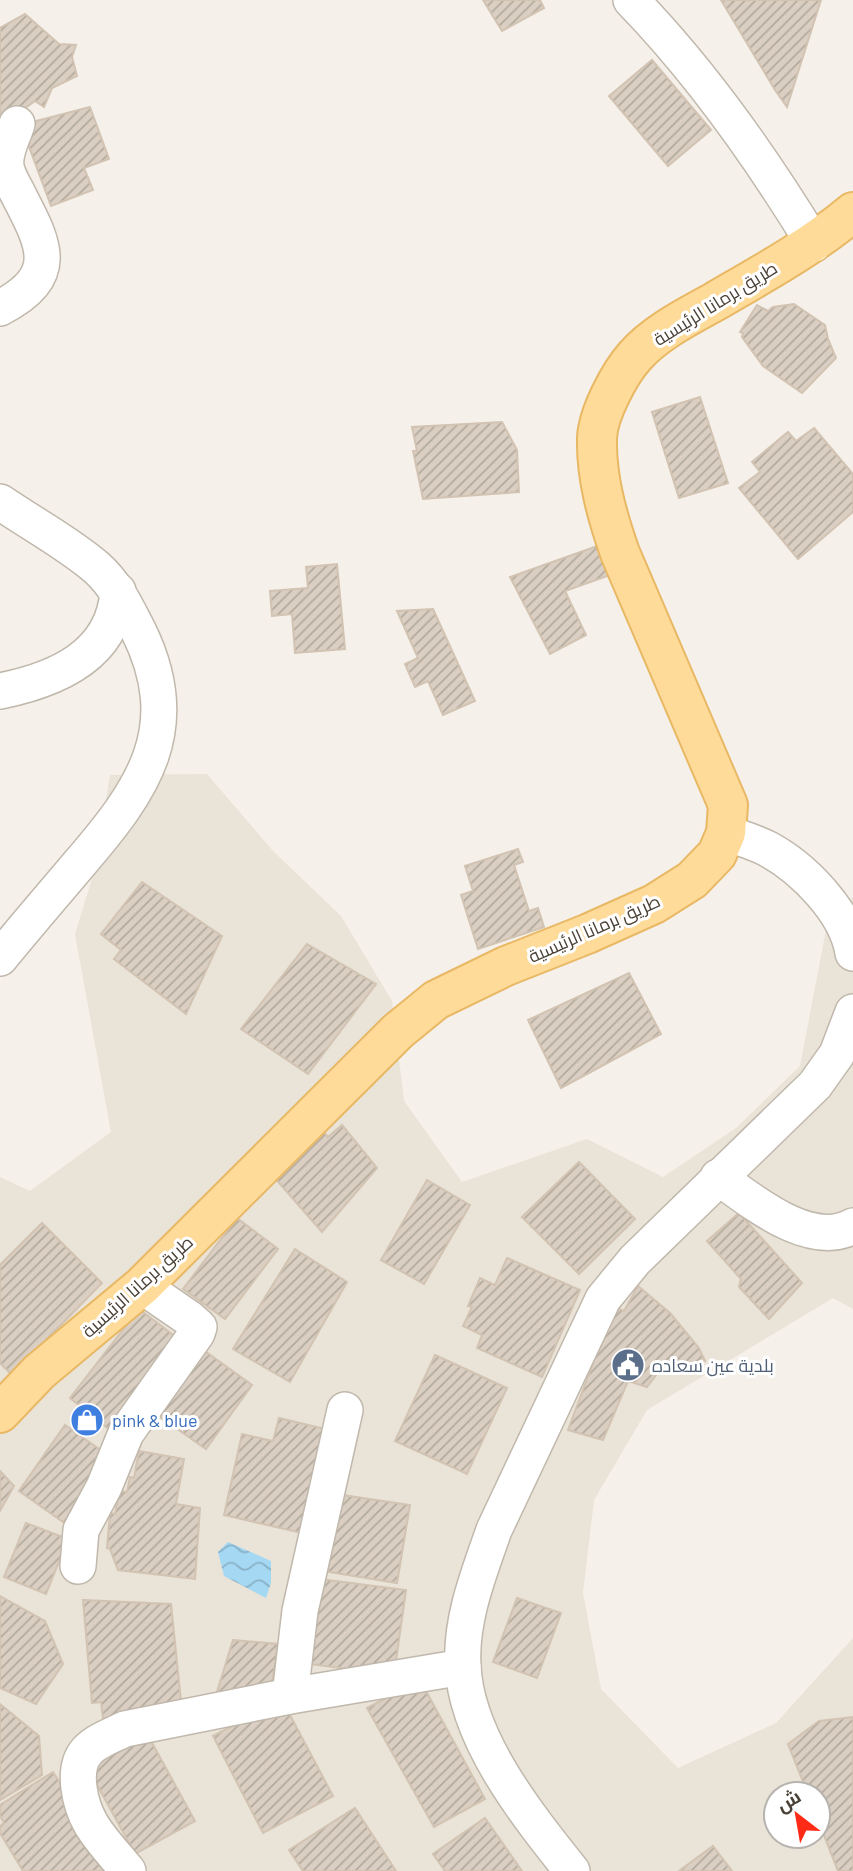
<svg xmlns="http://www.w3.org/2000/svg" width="853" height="1871" font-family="Barlow,Cairo,sans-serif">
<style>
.residential{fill:#e9e3d8;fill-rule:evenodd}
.water{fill:url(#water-waves)}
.building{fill:url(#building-hatch);stroke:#d2c3b2;stroke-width:2}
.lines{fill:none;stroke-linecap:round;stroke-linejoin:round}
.minor-casing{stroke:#c1b8ac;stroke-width:38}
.major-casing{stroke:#e8b865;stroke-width:42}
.minor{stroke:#fff;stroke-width:35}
.major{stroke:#ffdb99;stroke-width:38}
.labels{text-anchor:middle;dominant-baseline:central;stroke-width:6;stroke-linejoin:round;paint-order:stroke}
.street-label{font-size:18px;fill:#4a4137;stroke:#fff}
.service-label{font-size:18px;fill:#4e5e75;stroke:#fff;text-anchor:start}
.shop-label{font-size:18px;fill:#366cbe;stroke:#fff;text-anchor:start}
</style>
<defs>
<pattern id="water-waves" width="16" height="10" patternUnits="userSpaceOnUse" patternTransform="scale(1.75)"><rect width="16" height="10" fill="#a5d8f3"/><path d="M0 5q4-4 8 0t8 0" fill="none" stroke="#88b1c6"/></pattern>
<pattern id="building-hatch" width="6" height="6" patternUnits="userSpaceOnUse" patternTransform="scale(1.75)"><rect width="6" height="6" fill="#dacfc2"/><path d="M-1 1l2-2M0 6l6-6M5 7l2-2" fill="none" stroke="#b3aa9e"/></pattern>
</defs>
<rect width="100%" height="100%" fill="#f5f1ea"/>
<path class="residential" d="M207 774 273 851 341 916 392 1001 404 1101 462 1182 587 1139 663 1177 736 1128 800 1066 827 925 853 897V1309L833 1298 647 1410 594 1500 583 1593 601 1689 678 1768 776 1723 853 1638V1871H0V1177L30 1191 111 1132 75 934 95 869 110 775ZM776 1794H818V1836H776Z"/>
<path class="water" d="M228 1542 271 1561V1583L266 1598 224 1576 218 1552Z"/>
<g class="building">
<path d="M483 0H540L544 8 502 31Z"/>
<path d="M721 0H821L787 107 775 90Z"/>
<path d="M25 14 59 44 76 45 72 57 77 76 52 88 44 107 35 101 0 126V28Z"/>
<path d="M652 60 711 130 668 166 609 96Z"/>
<path d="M90 107 109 159 84 168 93 190 51 206 21 125Z"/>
<path d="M794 304 825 325 828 339 836 358 802 393 763 366 742 337 743 333 740 332 757 305 768 311 773 307Z"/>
<path d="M700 397 728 483 679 498 652 412Z"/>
<path d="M502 422 517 450 519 492 423 499 413 451H417L412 427Z"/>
<path d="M814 428 853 474V512L798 559 739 488 760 472 752 462 788 432 796 441Z"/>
<path d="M600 545 613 574 565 591 586 635 550 654 510 577Z"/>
<path d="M337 564 345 649 295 653 292 614 272 616 270 591 308 588 306 567Z"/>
<path d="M433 609 475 701 443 715 428 681 415 687 405 664 418 658 397 611Z"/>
<path d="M518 849 523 862 514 865 529 911 538 908 544 927 478 949 461 895 473 891 465 866Z"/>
<path d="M142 882 222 936 186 1014 114 959 121 950 101 934Z"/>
<path d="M307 944 376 984 308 1074 241 1029Z"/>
<path d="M629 973 661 1034 561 1088 528 1020Z"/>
<path d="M342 1125 377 1168 322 1232 273 1176 321 1129 328 1137Z"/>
<path d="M579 1162 635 1219 579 1274 522 1217Z"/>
<path d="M427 1180 470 1205 424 1284 381 1260Z"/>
<path d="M739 1213 802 1283 769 1319 739 1287 741 1279 707 1241Z"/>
<path d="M237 1218 278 1249 225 1319 183 1289Z"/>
<path d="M42 1223 102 1283 12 1375 0 1363V1265Z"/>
<path d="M295 1249 347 1282 290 1382 233 1349Z"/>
<path d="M507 1258 580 1290 542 1377 477 1348 482 1335 463 1326 472 1307 468 1306 480 1278 495 1285Z"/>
<path d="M638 1286 670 1313 699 1348 705 1361 687 1368 666 1362 647 1387 628 1381 603 1440 568 1430 614 1307 624 1311Z"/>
<path d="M139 1309 185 1344 115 1434 70 1398Z"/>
<path d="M202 1349 252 1385 206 1449 156 1414Z"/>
<path d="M435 1355 507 1388 467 1474 395 1441Z"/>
<path d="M279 1418 325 1429 302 1533 224 1515 242 1434 273 1441Z"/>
<path d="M65 1425 112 1458 66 1524 19 1491Z"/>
<path d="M139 1451 184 1459 176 1504 200 1508 195 1579 118 1570 110 1549 107 1548 110 1513 115 1514 119 1491 127 1492 130 1477 134 1478Z"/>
<path d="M0 1471 14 1486 0 1511Z"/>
<path d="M336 1494 410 1505 397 1583 323 1571Z"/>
<path d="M26 1523 68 1539 46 1594 4 1577Z"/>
<path d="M320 1579 406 1590 394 1675 309 1664Z"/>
<path d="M0 1596 45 1621 63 1664 36 1704 0 1688Z"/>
<path d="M517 1598 561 1613 537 1678 493 1662Z"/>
<path d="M83 1600 171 1604 182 1711 103 1718 101 1702 92 1703Z"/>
<path d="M233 1640 278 1644 270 1698 217 1692Z"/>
<path d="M420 1680 485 1799 434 1827 367 1708Z"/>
<path d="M282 1700 333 1796 263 1833 213 1736Z"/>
<path d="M0 1704 39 1736 42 1775 0 1800Z"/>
<path d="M853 1717V1871H838L818 1820V1794H808L788 1744 819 1721Z"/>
<path d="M145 1730 195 1821 135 1854 85 1763Z"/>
<path d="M53 1772 116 1871H23L0 1833V1826L4 1823 0 1816V1805Z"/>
<path d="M355 1808 396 1871H303L289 1850Z"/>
<path d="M485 1818 522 1871H445L433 1854Z"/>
<path d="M713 1846 732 1871H679Z"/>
</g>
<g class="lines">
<defs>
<g id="minor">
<path d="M631 0C702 73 761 157 814 244"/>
<path d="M0 308C61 276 45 246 19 196 15 187 7 176 6 166 4 152 13 137 17 124"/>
<path d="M0 502C32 524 68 543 97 568 116 585 126 607 138 630 187 728 143 790 79 864 53 895 26 926 0 958"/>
<path d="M0 691C55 680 114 656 118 591"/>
<path d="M726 833C740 838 755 842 768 849 803 868 847 912 853 953"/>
<path d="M718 1177C752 1201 810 1250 853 1226"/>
<path d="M78 1566 81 1530 104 1487 126 1433 197 1333 199 1327 190 1319 142 1286"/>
<path d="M290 1696 300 1611 345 1410"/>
<path d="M128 1871C116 1856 101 1841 91 1824 80 1805 71 1769 87 1751 96 1741 113 1735 125 1729L290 1696 463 1667"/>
<path d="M572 1871C528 1816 466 1739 463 1666 460 1620 479 1573 494 1530L603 1299 635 1260 815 1085 837 1054 853 1012"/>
</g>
<path id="major" d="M0 1413 39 1372 142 1286 398 1031 436 1000 506 966 587 934 654 904 692 880 717 854 726 833 728 805 620 553C607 516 596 477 597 438 598 414 619 374 635 356 655 333 687 317 714 302 762 274 810 248 853 212"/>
</defs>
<use href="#minor" class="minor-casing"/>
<use href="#major" class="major-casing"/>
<use href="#minor" class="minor"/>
<use href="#major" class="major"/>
</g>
<defs>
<symbol id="civic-disc" viewBox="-11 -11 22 22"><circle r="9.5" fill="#5c6f8a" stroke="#fff"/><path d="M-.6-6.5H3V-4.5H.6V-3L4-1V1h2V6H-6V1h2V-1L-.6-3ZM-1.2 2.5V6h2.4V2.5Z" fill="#fff"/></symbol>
<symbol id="shop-disc" viewBox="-11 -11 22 22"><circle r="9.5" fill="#3f7fe0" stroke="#fff"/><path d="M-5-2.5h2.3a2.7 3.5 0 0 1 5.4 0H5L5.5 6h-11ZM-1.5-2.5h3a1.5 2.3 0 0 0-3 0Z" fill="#fff"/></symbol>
</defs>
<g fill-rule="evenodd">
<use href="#civic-disc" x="609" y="1346" width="38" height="38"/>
<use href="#shop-disc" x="68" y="1401" width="38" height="38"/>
</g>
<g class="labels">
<g class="street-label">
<text transform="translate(715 303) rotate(-32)">طريق برمانا الرئيسية</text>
<text transform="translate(594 928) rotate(-24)">طريق برمانا الرئيسية</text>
<text transform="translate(137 1286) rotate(-42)">طريق برمانا الرئيسية</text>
</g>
<g class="service-label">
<text x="652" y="1365">بلدية عين سعاده</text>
</g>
<g class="shop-label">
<text x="112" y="1420">pink &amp; blue</text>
</g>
</g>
<g transform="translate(797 1815) rotate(329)"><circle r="33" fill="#ffffff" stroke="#b7b3af" stroke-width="2"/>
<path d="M0-5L12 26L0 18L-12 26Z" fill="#ff2b17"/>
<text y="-10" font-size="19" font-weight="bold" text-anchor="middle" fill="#4a4137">ش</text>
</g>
</svg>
